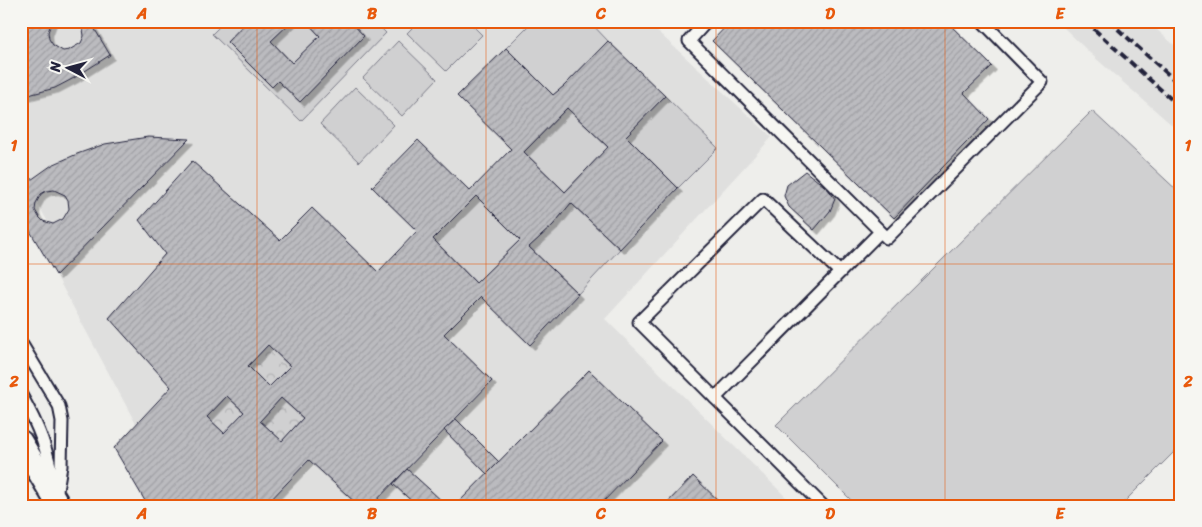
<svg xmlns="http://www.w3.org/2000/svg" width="1202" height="527" font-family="Sriracha,sans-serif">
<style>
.built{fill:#dfdfde}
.green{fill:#d0d0d1;stroke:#797986}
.park{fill:url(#park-crowns);stroke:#797986}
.building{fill:url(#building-hatch);stroke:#22223b;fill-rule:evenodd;filter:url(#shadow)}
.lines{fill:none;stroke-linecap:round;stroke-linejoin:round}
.service-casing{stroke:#22223b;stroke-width:15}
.minor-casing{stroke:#22223b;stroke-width:26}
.service{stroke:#f6f6f2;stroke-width:11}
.minor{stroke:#f6f6f2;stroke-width:22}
.rail{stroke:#22223b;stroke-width:4;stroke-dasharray:8 4;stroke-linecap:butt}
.grid{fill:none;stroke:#e8590c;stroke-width:1;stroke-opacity:0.55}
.neatline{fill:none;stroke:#e8590c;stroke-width:2}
.grid-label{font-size:16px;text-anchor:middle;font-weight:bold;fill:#e8590c}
</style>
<defs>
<pattern id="park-crowns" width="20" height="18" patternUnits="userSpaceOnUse" patternTransform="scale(1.25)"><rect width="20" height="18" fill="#d0d0d1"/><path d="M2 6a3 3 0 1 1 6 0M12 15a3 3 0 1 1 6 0" fill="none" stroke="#b2b2b4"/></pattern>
<pattern id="building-hatch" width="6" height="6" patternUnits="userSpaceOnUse" patternTransform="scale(1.25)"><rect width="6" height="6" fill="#bbbbbf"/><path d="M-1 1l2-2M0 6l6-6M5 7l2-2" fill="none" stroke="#a0a0a5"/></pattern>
<filter id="shadow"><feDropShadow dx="4.5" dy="4.5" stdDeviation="0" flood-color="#0004"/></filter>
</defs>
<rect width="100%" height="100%" fill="#eeeeeb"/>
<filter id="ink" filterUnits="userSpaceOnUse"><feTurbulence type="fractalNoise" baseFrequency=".02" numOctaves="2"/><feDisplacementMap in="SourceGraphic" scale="10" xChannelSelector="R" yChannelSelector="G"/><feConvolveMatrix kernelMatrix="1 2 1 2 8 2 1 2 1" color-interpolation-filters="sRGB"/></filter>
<g filter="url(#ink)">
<g class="built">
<path d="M21 21H646L772 137 605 319 795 506H148L114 448 136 424 56 275 53 231 21 174Z"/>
<path d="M1057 21H1147L1181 51V133L1092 55Z"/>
</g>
<g class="green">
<path d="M225 21H247L272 87 278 81 300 102 364 36 350 21H374L386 33 301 121 212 34Z"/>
<path d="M292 21H306L320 36 292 63 271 41Z"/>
<path d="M419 21H468L482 35 446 71 407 33Z"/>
<path d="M533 21H589L608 41 564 86 553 95 506 48Z"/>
<path d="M398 41 437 79 402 116 363 78Z"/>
<path d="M355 87 394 125 359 162 320 124Z"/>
<path d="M665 96 718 148 678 188 626 136Z"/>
<path d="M567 108 608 147 565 192 524 152Z"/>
<path d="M1092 111 1181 194V445L1120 506H857L776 425Z"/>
<path d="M476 196 520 240 476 283 433 239Z"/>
<path d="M571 203 620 249 578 294 529 247 553 225Z"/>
</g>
<g class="park">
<path d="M268 345 290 366 269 387 248 366Z"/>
<path d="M227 396 244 412 224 433 207 417Z"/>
<path d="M281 398 303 418 282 441 260 421Z"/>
</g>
<g class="building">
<path d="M27 21H52L48 32 49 39 53 45 63 51 69 50 81 43 84 36 83 29 79 21H90L110 55 74 78 55 88 21 97V28Z"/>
<path d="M247 21H292L271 41 292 63 320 36 306 21H350L364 36 300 102 278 81 272 87 227 42Z"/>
<path d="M731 21H946L992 66 964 93 989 119 894 218 712 41Z"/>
<path d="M608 41 665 96 626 136 678 188 620 249 571 203 553 225 529 247 578 294 530 345 481 297 444 334 492 381 371 506H359L309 460 265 506H148L114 448 171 387 109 318 165 254 139 220 192 161 280 240 312 208 378 272 417 231 372 187 418 140 470 191 511 149 457 96 506 48 553 95 564 86ZM567 108 608 147 565 192 524 152ZM476 196 520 240 476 283 433 239ZM268 345 290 366 269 387 248 366ZM227 396 244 412 224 433 207 417ZM281 398 303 418 282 441 260 421Z"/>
<path d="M148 137 189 139 56 275 21 216V187L52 165 77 154 105 144ZM54 190 65 195 68 200 69 209 63 219 53 224 43 221 39 217 35 210 36 203 41 194 46 191Z"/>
<path d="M805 171 828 189 835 199 830 211 814 230 789 207 784 196 787 185Z"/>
<path d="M589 370 662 441 599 506H455Z"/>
<path d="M456 419 499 462 487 474 444 430Z"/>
<path d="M407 469 429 489 447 506H417L393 484Z"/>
<path d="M693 476 724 506H664Z"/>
</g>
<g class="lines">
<defs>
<g id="service">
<path d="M707 21 689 41 887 238 1042 82 982 21"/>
<path d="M21 343 59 406 62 421 61 466 56 496"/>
<path d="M21 395C39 427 48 450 54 486"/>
<path d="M715 398 639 322 763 199 840 272"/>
<path d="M823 506 715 398 880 232"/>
</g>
<path id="minor" d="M21 442 59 506"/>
</defs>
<use href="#service" class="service-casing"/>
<use href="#minor" class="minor-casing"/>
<use href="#service" class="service"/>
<use href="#minor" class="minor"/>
<g class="rail">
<path d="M1085 21 1181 108"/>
<path d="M1109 21 1181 86"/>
</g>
</g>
</g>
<path class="grid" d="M257 21V506M486 21V506M716 21V506M945 21V506M21 264H1181"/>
<rect width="1202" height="527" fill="none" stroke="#f6f6f2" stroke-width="55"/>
<g transform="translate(68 68) rotate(276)" stroke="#f6f6f2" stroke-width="4" paint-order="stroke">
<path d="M0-4L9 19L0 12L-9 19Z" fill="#22223b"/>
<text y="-8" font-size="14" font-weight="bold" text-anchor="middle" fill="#22223b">N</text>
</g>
<rect x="28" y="28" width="1146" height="472" class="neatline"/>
<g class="grid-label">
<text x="142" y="19">A</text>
<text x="372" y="19">B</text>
<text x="601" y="19">C</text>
<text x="830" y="19">D</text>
<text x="1060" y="19">E</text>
<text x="14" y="151">1</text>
<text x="1188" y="151">1</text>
<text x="14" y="387">2</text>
<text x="1188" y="387">2</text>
<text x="142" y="519">A</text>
<text x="372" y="519">B</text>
<text x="601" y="519">C</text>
<text x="830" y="519">D</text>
<text x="1060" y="519">E</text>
</g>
</svg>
